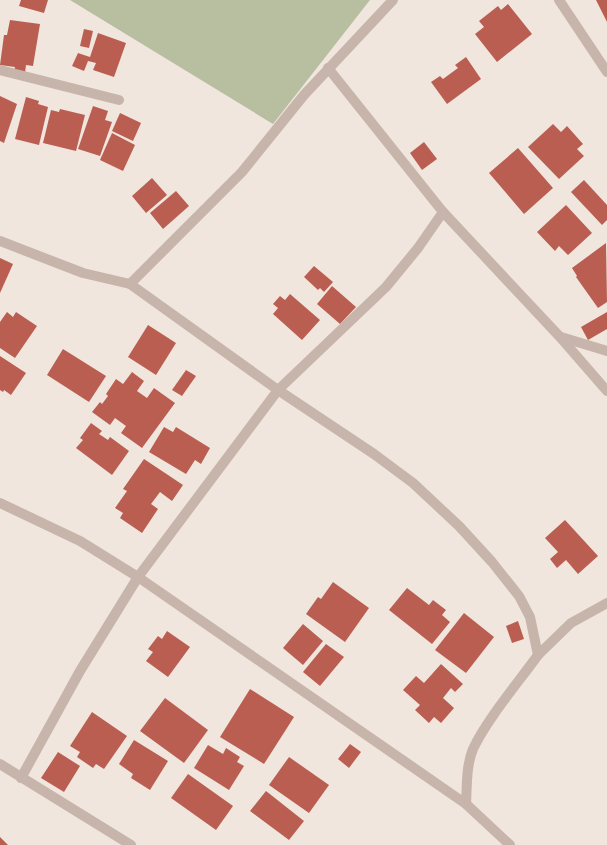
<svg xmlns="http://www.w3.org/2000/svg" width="607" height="845" font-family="'Exo 2',sans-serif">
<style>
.green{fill:#b8bea0}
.building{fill:#bb5e52}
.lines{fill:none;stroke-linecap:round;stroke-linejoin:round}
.street{stroke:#c7b4ab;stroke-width:10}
</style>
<rect width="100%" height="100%" fill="#f0e6de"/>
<path class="green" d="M70 0H370L273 124Z"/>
<g class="building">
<path d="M21 0H48L44 13 19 6Z"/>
<path d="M596 0H607V22Z"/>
<path d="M508 4 532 34 497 62 475 34 484 27 479 21 498 6 501 10Z"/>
<path d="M10 20 40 24 33 66 26 65 25 73 14 71 15 67 0 65 4 35H7Z"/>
<path d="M84 29 93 31 89 48 80 46Z"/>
<path d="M98 33 126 43 114 77 93 70 96 63 88 61 84 71 72 66 78 53 90 57Z"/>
<path d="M466 57 481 79 447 104 431 82 440 76 443 79 458 68 455 65Z"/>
<path d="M0 96 17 104 4 143 0 141Z"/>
<path d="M26 97 39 101 38 104 48 107 39 145 15 139Z"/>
<path d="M93 106 108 111 105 120 112 122 100 156 78 149Z"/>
<path d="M60 109 85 115 76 151 43 143 51 110 59 112Z"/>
<path d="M120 113 141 123 133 141 112 131Z"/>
<path d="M553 124 561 132 567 126 583 144 577 149 584 156 559 179 528 147Z"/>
<path d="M112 133 135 145 123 171 100 160Z"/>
<path d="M424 142 437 159 422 170 410 153Z"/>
<path d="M518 148 553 188 524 214 489 173Z"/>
<path d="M152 178 167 195 146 213 132 196Z"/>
<path d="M584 180 607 205V220L602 225 571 192Z"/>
<path d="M176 191 189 206 163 229 150 213Z"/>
<path d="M566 205 592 233 568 255 559 246 555 251 537 232Z"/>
<path d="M606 243 607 302 598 308 576 277 577 276 572 268Z"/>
<path d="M0 258 13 264 0 293Z"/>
<path d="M314 266 333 282 324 292 320 288 318 290 304 277Z"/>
<path d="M332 286 356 307 340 324 317 304Z"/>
<path d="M290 294 320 320 302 340 273 314 278 308 273 304 280 296 285 300Z"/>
<path d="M7 312 13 317 16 312 37 326 15 358 0 348V322Z"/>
<path d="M607 312V329L588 340 581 327Z"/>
<path d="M148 325 176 343 156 375 128 357Z"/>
<path d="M63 349 106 376 89 402 47 375Z"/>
<path d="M0 356 26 373 11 395 4 390 3 392 0 390Z"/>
<path d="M186 370 196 376 182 396 172 390Z"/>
<path d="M132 372 144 381 137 391 147 398 154 388 175 403 142 448 121 433 126 426 115 418 110 425 92 412 100 402 102 404 108 396 106 394 116 379 123 384Z"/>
<path d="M91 423 102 431 99 434 108 440 110 437 129 451 112 475 76 448 83 440 80 438Z"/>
<path d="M164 427 173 432 176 427 210 448 201 464 195 460 186 474 149 452Z"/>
<path d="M144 459 183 485 172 501 160 492 151 504 158 509 142 533 120 518 123 513 115 508 127 491 123 489Z"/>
<path d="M565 520 598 556 578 574 566 560 557 568 550 559 558 552 545 538Z"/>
<path d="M333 582 369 608 345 642 306 614 318 597 321 599Z"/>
<path d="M407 588 429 605 433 600 446 610 442 615 450 622 432 644 389 610Z"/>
<path d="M464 613 494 637 466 673 435 650Z"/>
<path d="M518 621 524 639 512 643 506 626Z"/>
<path d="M303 624 323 641 303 665 283 648Z"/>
<path d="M167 631 190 647 168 677 146 661 153 652 148 649 158 636 162 639Z"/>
<path d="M326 644 344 657 320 686 303 672Z"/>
<path d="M441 664 463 684 455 692 451 688 443 698 454 708 441 723 434 717 429 723 415 710 420 705 403 690 416 676 424 683Z"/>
<path d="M250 689 294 717 264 764 220 737Z"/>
<path d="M165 698 208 730 184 763 140 731Z"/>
<path d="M92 712 127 736 104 769 96 764 93 768 77 757 80 752 70 746Z"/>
<path d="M134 740 168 761 150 790 131 778 133 774 119 764Z"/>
<path d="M350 744 361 752 349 768 338 759Z"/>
<path d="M208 745 223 754 226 748 240 757 237 762 244 766 229 790 194 768Z"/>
<path d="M58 752 80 766 64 792 41 778Z"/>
<path d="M289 757 329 785 309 813 269 785Z"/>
<path d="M188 774 233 806 216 830 171 798Z"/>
<path d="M266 791 304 821 289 840 250 811Z"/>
<path d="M0 837 8 845H0Z"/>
</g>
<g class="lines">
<g class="street">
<path d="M559 0 607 72"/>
<path d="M328 68 443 212 560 337 607 391"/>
<path d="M0 70 119 100"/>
<path d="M0 241 83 273 130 284 242 172 304 95 393 0"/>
<path d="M130 284 278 390 374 454 413 483 459 526 492 562 519 596 530 617 538 655C518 683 487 719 473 749 466 766 467 787 466 804"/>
<path d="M561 337 607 351"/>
<path d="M0 503 80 541 138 577 466 804 510 845"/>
<path d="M538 655 571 623 607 603"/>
<path d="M0 764 131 845"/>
<path d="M21 778 80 671 138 577 278 390 386 287 418 248 443 212"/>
</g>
</g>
</svg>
